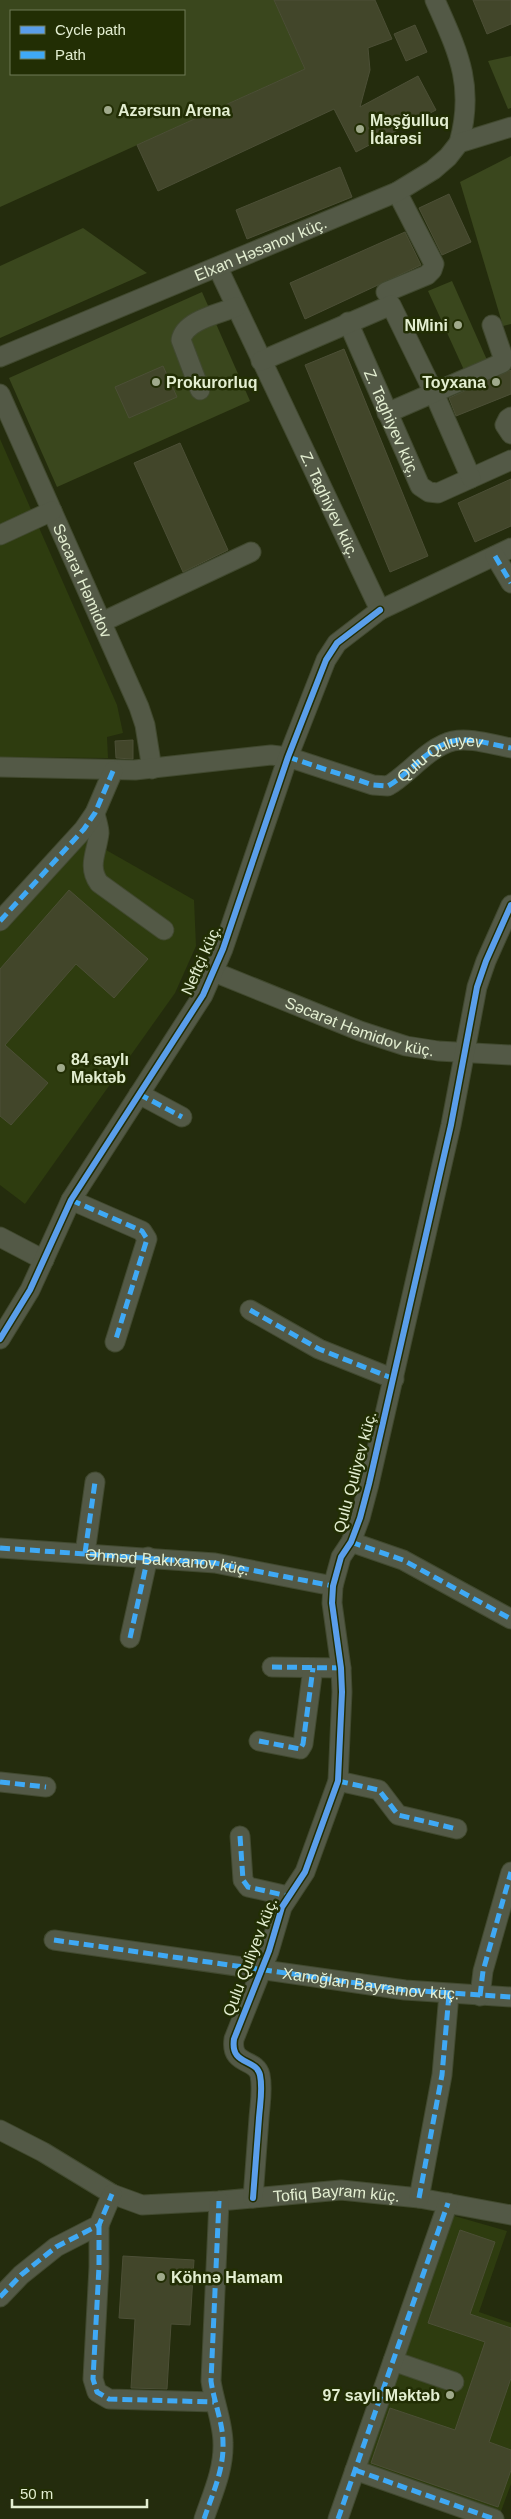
<svg xmlns="http://www.w3.org/2000/svg" width="511" height="2519" font-family="Arial,sans-serif">
<style>
.built{fill:#2e3c0f}
.green{fill:#3a471d;fill-rule:evenodd}
.building{fill:#42462a;stroke:#4c4f36}
.lines{fill:none;stroke-linecap:round;stroke-linejoin:round}
.minor-casing{stroke:#41492f;stroke-width:21}
.minor{stroke:#535946;stroke-width:19}
.quiet{stroke:#3fa9f5;stroke-width:5;stroke-dasharray:10 5;stroke-linecap:butt}
.cycleway-casing{stroke:#222e04;stroke-width:9}
.cycleway{stroke:#5a9eea;stroke-width:6}
.poi-dot{fill:#a0aa8c;stroke:#222e04;stroke-width:2}
.labels{text-anchor:middle;dominant-baseline:central;stroke-width:5;stroke-linejoin:round;paint-order:stroke}
.poi-label{font-size:16px;font-weight:bold;fill:#e3eed1;stroke:#222e04;text-anchor:start}
.street-label{font-size:16px;fill:#e3eed1;stroke:#222e04}
</style>
<rect width="100%" height="100%" fill="#242c0d"/>
<g class="built">
<path d="M0 439 117 705 123 733 107 737 108 758 0 757Z"/>
<path d="M85 838 194 900 196 946 175 993 25 1204 0 1185V930Z"/>
<path d="M451 2215 507 2231 479 2312 511 2323V2484L500 2514 364 2467Z"/>
</g>
<g class="green">
<path d="M0 0H274L305 69 0 207ZM11 11H184V74H11Z"/>
<path d="M511 56V108L508 109 488 61Z"/>
<path d="M511 156V324L503 326 460 182Z"/>
<path d="M83 228 147 273 0 338V266Z"/>
<path d="M452 281 487 360 464 370 428 291Z"/>
<path d="M202 292 250 401 57 487 9 378Z"/>
</g>
<g class="building">
<path d="M274 0H375L392 39 368 48 370 70 360 107 418 76 436 110 356 152 334 109 158 191 137 145 305 69Z"/>
<path d="M473 0H511V24L487 34Z"/>
<path d="M415 25 427 52 406 61 394 34Z"/>
<path d="M340 167 352 197 247 239 236 210Z"/>
<path d="M449 194 471 242 442 255 419 208Z"/>
<path d="M405 232 421 265 305 319 290 283Z"/>
<path d="M344 349 428 556 390 572 305 365Z"/>
<path d="M163 366 177 397 129 418 115 387Z"/>
<path d="M511 370V394L456 416 449 398Z"/>
<path d="M180 443 228 550 183 572 134 463Z"/>
<path d="M511 479V526L475 542 458 503Z"/>
<path d="M133 740V759L116 758 115 741Z"/>
<path d="M69 890 148 959 114 998 76 964 5 1045 48 1083 11 1125 0 1116V969Z"/>
<path d="M460 2230 495 2242 470 2314 511 2328V2378L489 2442 511 2450V2470L498 2507 371 2463 390 2408 455 2430 485 2342 428 2323Z"/>
<path d="M123 2256 194 2260 190 2325 171 2324 167 2389 131 2388 135 2319 119 2318Z"/>
</g>
<g class="lines">
<defs>
<g id="minor">
<path d="M435 0C458 52 475 85 459 143"/>
<path id="s1" d="M218 268 380 610 511 548"/>
<path d="M386 292 427 275 432 270 434 264 397 192"/>
<path id="s2" d="M348 322 420 486 429 492 438 493 511 460"/>
<path id="s3" d="M0 357 397 192 433 170 448 157 459 143 511 127"/>
<path d="M261 361 391 305 434 393 471 478"/>
<path d="M200 390 181 340C185 320 219 314 236 307"/>
<path id="s4" d="M0 394 139 707 145 725 152 769"/>
<path d="M387 413 502 363 503 357 492 325"/>
<path d="M511 417 508 419 505 425 511 434"/>
<path d="M0 535 52 511"/>
<path d="M495 556 511 583"/>
<path d="M102 622 251 552"/>
<path id="s5" d="M0 767 135 770 271 755 288 757 373 785 388 786C409 774 428 747 453 741 470 737 493 745 511 748"/>
<path d="M95 813C96 820 99 827 99 833 97 852 87 866 99 883L164 930"/>
<path d="M0 921 84 829 95 813 113 771"/>
<path id="s6" d="M214 972 360 1031 406 1046 438 1051 511 1055"/>
<path d="M139 1094 182 1117"/>
<path d="M71 1200 142 1231 147 1239 115 1342"/>
<path d="M0 1237 44 1260"/>
<path d="M250 1310 319 1349 394 1379"/>
<path d="M0 1339 30 1290 71 1200 203 995 223 949 288 757 326 660 337 643 380 610"/>
<path d="M351 1542 403 1560 511 1619"/>
<path id="s7" d="M0 1548 215 1563 333 1586"/>
<path d="M85 1553 95 1482"/>
<path d="M130 1638 148 1557"/>
<path d="M272 1667 341 1668"/>
<path d="M259 1741 300 1749 303 1744 313 1668"/>
<path d="M338 1781 379 1790 398 1815 457 1829"/>
<path d="M0 1782 46 1787"/>
<path d="M240 1836 243 1880 248 1887 288 1896"/>
<path d="M54 1940 405 1990 511 1997"/>
<path d="M480 1996 483 1971 511 1872"/>
<path id="s8" d="M0 2130 43 2152 112 2194 142 2205 219 2201 341 2190 419 2198 511 2215"/>
<path d="M253 2198C255 2171 257 2145 259 2118 260 2104 263 2089 260 2075 256 2058 230 2066 234 2039L269 1951 282 1907 305 1872 338 1781 342 1692 341 1668 332 1603 333 1586 341 1557 351 1542 360 1518 369 1484 451 1125 477 987 486 961 511 905"/>
<path d="M419 2198 442 2075 449 1994"/>
<path d="M99 2225V2267L93 2379 97 2392 109 2399 214 2402"/>
<path d="M0 2297 21 2275 56 2247 99 2225 112 2194"/>
<path d="M393 2361 454 2382"/>
<path d="M355 2470 494 2519"/>
<path d="M204 2519C212 2495 224 2470 223 2443 223 2423 214 2402 211 2381L219 2201"/>
<path d="M338 2519 448 2203"/>
</g>
</defs>
<use href="#minor" class="minor-casing"/>
<use href="#minor" class="minor"/>
<g class="quiet">
<path d="M495 556 511 583"/>
<path d="M288 757 373 785 388 786C409 774 428 747 453 741 470 737 493 745 511 748"/>
<path d="M0 921 84 829 95 813 113 771"/>
<path d="M139 1094 182 1117"/>
<path d="M71 1200 142 1231 147 1239 115 1342"/>
<path d="M250 1310 319 1349 394 1379"/>
<path d="M351 1542 403 1560 511 1619"/>
<path d="M0 1548 215 1563 333 1586"/>
<path d="M85 1553 95 1482"/>
<path d="M130 1638 148 1557"/>
<path d="M272 1667 341 1668"/>
<path d="M259 1741 300 1749 303 1744 313 1668"/>
<path d="M338 1781 379 1790 398 1815 457 1829"/>
<path d="M0 1782 46 1787"/>
<path d="M240 1836 243 1880 248 1887 288 1896"/>
<path id="s9" d="M54 1940 405 1990 511 1997"/>
<path d="M480 1996 483 1971 511 1872"/>
<path d="M419 2198 442 2075 449 1994"/>
<path d="M99 2225V2267L93 2379 97 2392 109 2399 214 2402"/>
<path d="M0 2297 21 2275 56 2247 99 2225 112 2194"/>
<path d="M355 2470 494 2519"/>
<path d="M204 2519C212 2495 224 2470 223 2443 223 2423 214 2402 211 2381L219 2201"/>
<path d="M338 2519 448 2203"/>
</g>
<defs>
<g id="cycleway">
<path d="M0 1339 30 1290 71 1200 203 995 223 949 288 757 326 660 337 643 380 610"/>
<path d="M253 2198C255 2171 257 2145 259 2118 260 2104 263 2089 260 2075 256 2058 230 2066 234 2039L269 1951 282 1907 305 1872 338 1781 342 1692 341 1668 332 1603 333 1586 341 1557 351 1542 360 1518 369 1484 451 1125 477 987 486 961 511 905"/>
</g>
</defs>
<use href="#cycleway" class="cycleway-casing"/>
<use href="#cycleway" class="cycleway"/>
</g>
<g class="poi-dot">
<circle cx="108" cy="110" r="5"/>
<circle cx="360" cy="129" r="5"/>
<circle cx="458" cy="325" r="5"/>
<circle cx="156" cy="382" r="5"/>
<circle cx="496" cy="382" r="5"/>
<circle cx="61" cy="1068" r="5"/>
<circle cx="161" cy="2277" r="5"/>
<circle cx="450" cy="2395" r="5"/>
</g>
<g class="labels">
<g class="poi-label">
<text x="118" y="110">Azərsun Arena</text>
<text x="370" y="120">Məşğulluq<tspan x="370" dy="18">İdarəsi</tspan></text>
<text x="448" y="325" text-anchor="end">NMini</text>
<text x="166" y="382">Prokurorluq</text>
<text x="486" y="382" text-anchor="end">Toyxana</text>
<text x="71" y="1059">84 saylı<tspan x="71" dy="18">Məktəb</tspan></text>
<text x="171" y="2277">Köhnə Hamam</text>
<text x="440" y="2395" text-anchor="end">97 saylı Məktəb</text>
</g>
<g class="street-label">
<text stroke="none"><textPath href="#s3" startOffset="282">Elxan Həsənov küç.</textPath></text>
<text stroke="none"><textPath href="#s2" startOffset="110">Z. Taghiyev küç,</textPath></text>
<text stroke="none"><textPath href="#s1" startOffset="262">Z. Taghiyev küç.</textPath></text>
<text stroke="none"><textPath href="#s4" startOffset="204">Səcarət Həmidov</textPath></text>
<text stroke="none"><textPath href="#s5" startOffset="455">Qulu Quluyev</textPath></text>
<text transform="translate(201 960) rotate(-66)">Neftçi küç.</text>
<text stroke="none"><textPath href="#s6" startOffset="156">Səcarət Həmidov küç.</textPath></text>
<text transform="translate(355 1472) rotate(-75)">Qulu Quliyev küç.</text>
<text stroke="none"><textPath href="#s7" startOffset="168">Əhməd Bakıxanov küç.</textPath></text>
<text transform="translate(250 1957) rotate(-69)">Qulu Quliyev küç.</text>
<text stroke="none"><textPath href="#s9" startOffset="320">Xanoğlan Bayramov küç.</textPath></text>
<text stroke="none"><textPath href="#s8" startOffset="356">Tofiq Bayram küç.</textPath></text>
</g>
</g>
<rect x="10" y="10" width="175" height="65" fill="#222e04" stroke="#6f7b56"/>
<rect x="20" y="26" width="25" height="8" fill="#5a9eea" stroke="#6f7b56"/>
<text x="55" y="35" font-size="15" fill="#e3eed1">Cycle path</text>
<rect x="20" y="51" width="25" height="8" fill="#3fa9f5" stroke="#6f7b56"/>
<text x="55" y="60" font-size="15" fill="#e3eed1">Path</text>
<path d="M12 2499v8h135v-8" fill="none" stroke="#e3eed1" stroke-width="2.5"/>
<text x="20" y="2499" font-size="15" fill="#e3eed1" stroke="#222e04" stroke-width="4" paint-order="stroke">50 m</text>
</svg>
